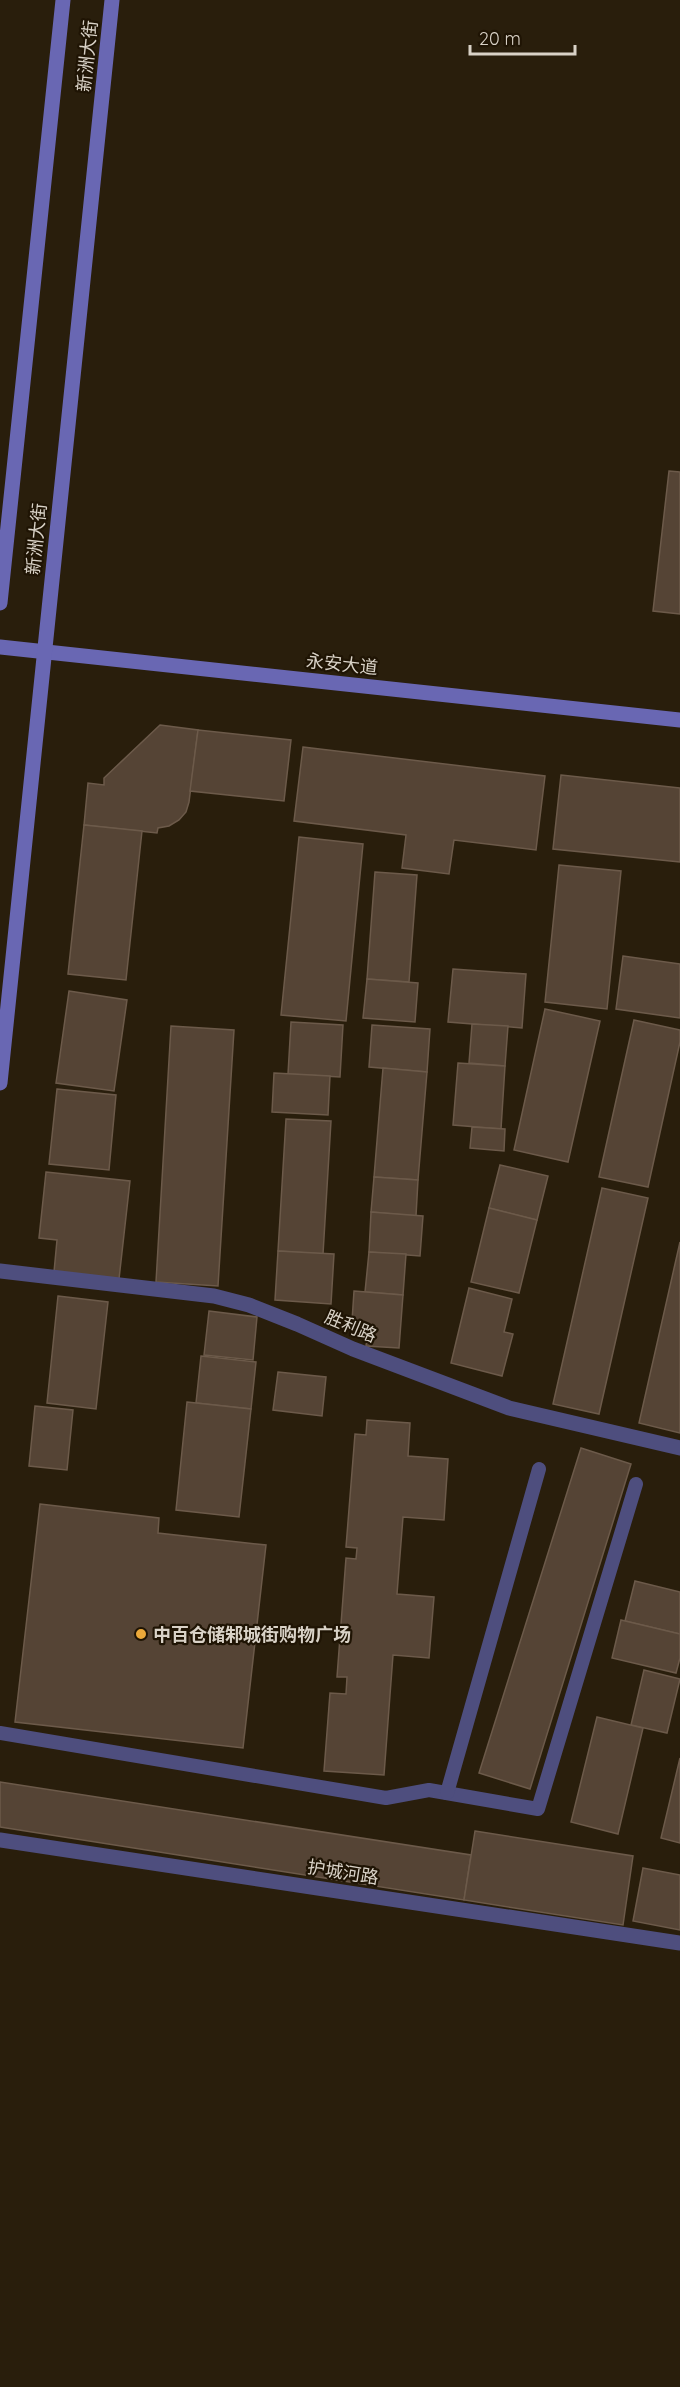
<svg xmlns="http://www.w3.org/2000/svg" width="680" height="2387" font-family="Quicksand,'Noto Sans SC',sans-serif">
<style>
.building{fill:#554435;stroke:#6c5a4a;stroke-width:1.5}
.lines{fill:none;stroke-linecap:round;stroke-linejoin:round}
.lane{stroke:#4e4e7e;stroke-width:14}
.street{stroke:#4e4e7e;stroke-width:15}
.secondary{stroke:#6967b3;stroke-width:15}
.poi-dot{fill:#eca93a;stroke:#1f1404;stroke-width:2}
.labels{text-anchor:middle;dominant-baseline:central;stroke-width:4.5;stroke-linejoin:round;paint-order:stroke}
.street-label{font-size:18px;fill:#d9d2c7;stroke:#1f1404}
.poi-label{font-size:18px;font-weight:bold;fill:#d9d2c7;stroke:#1f1404;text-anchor:start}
</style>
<rect width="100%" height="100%" fill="#291e0c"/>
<g class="building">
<path d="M669 471 680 472V614L653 611Z"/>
<path d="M160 725 198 730 189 802 186 812 179 820 169 826 158 828 157 833 84 825 88 783 104 785V778Z"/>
<path d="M198 730 291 740 284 801 190 791Z"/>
<path d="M303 747 545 776 536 850 454 840 449 874 402 868 406 835 294 821Z"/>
<path d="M561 775 680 788V862L553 849Z"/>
<path d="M84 825 142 831 126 980 68 974Z"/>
<path d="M299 837 363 844 346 1021 281 1015Z"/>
<path d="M559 865 621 871 607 1009 545 1002Z"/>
<path d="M375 872 417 875 409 982 367 979Z"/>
<path d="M623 956 680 964V1018L616 1009Z"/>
<path d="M453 969 526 974 522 1028 448 1022Z"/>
<path d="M367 979 418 983 415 1022 363 1018Z"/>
<path d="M69 991 127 1000 114 1091 56 1083Z"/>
<path d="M545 1009 600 1021 568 1162 514 1150Z"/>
<path d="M634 1020 680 1030V1042L648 1187 599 1177Z"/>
<path d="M291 1022 343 1025 340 1077 288 1074Z"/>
<path d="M472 1024 508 1026 505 1066 469 1063Z"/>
<path d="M372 1025 430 1029 427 1072 369 1067Z"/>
<path d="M171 1026 234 1030 218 1286 156 1282Z"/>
<path d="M458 1063 505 1066 501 1129 453 1125Z"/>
<path d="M383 1068 427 1072 418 1180 374 1177Z"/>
<path d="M274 1073 330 1076 328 1115 272 1112Z"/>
<path d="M57 1089 116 1095 109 1170 49 1164Z"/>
<path d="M286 1119 331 1121 323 1254 278 1251Z"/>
<path d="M472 1127 505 1129 504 1151 470 1148Z"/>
<path d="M500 1165 548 1176 537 1220 489 1208Z"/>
<path d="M46 1172 130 1181 119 1279 54 1272 57 1240 39 1238Z"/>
<path d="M374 1177 418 1180 416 1216 371 1212Z"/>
<path d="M602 1188 648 1198 599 1414 553 1404Z"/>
<path d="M489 1208 537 1220 519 1293 471 1282Z"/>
<path d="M371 1212 423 1216 420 1256 369 1252Z"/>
<path d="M680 1242V1433L639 1423Z"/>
<path d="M278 1251 334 1254 331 1304 275 1300Z"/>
<path d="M369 1252 406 1254 403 1295 365 1292Z"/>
<path d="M469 1288 512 1299 504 1332 513 1334 502 1376 451 1363Z"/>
<path d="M354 1291 403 1295 399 1348 366 1346 367 1337 351 1336Z"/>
<path d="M58 1296 108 1302 96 1409 47 1403Z"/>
<path d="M209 1311 257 1317 253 1360 204 1355Z"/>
<path d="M201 1356 256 1362 251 1409 196 1403Z"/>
<path d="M278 1372 326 1377 322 1416 273 1410Z"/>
<path d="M187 1402 251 1409 239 1517 176 1510Z"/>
<path d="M35 1406 73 1410 67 1470 29 1466Z"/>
<path d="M367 1420 410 1423 408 1456 448 1459 444 1520 403 1517 397 1594 434 1597 429 1658 393 1655 384 1775 324 1771 330 1693 346 1694 347 1677H337L346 1558 356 1559 357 1548 346 1547 355 1434 366 1435Z"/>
<path d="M581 1448 631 1464 530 1789 479 1773Z"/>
<path d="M40 1504 159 1518 158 1533 266 1545 243 1748 15 1722Z"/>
<path d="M635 1581 680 1592V1634L625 1621Z"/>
<path d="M621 1620 680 1634V1658L676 1673 612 1658Z"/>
<path d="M644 1670 680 1679 667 1733 631 1725Z"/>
<path d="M597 1717 643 1728 618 1834 571 1822Z"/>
<path d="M680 1758V1843L661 1838Z"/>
<path d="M0 1782 471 1855 464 1900 0 1827Z"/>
<path d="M475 1831 633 1856 623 1925 464 1900Z"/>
<path d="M643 1868 680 1875V1930L633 1921Z"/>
</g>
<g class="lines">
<g class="lane">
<path d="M0 1733 386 1798 429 1790 538 1809 636 1484"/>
<path d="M447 1793 539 1469"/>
</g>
<g class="street">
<path d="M0 1271 214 1296 249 1305 297 1324 353 1349 509 1408 680 1448"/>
<path d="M0 1840 680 1943"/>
</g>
<g class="secondary">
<path d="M0 603 63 0"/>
<path d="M0 647 680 720"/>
<path d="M0 1083 112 0"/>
</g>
</g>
<circle class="poi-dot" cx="141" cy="1634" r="6"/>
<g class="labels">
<g class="street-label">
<text transform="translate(87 56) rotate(-84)">新洲大街</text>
<text transform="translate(36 539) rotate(-84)">新洲大街</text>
<text transform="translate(342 664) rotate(6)">永安大道</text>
<text transform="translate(351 1326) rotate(23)">胜利路</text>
<text transform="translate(343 1872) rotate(9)">护城河路</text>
</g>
<g class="poi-label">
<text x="153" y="1634">中百仓储邾城街购物广场</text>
</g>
</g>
<path d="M470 45v9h105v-9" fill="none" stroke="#d9d2c7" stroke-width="3"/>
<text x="479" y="45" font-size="18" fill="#d9d2c7" stroke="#1f1404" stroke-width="4.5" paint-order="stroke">20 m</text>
</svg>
